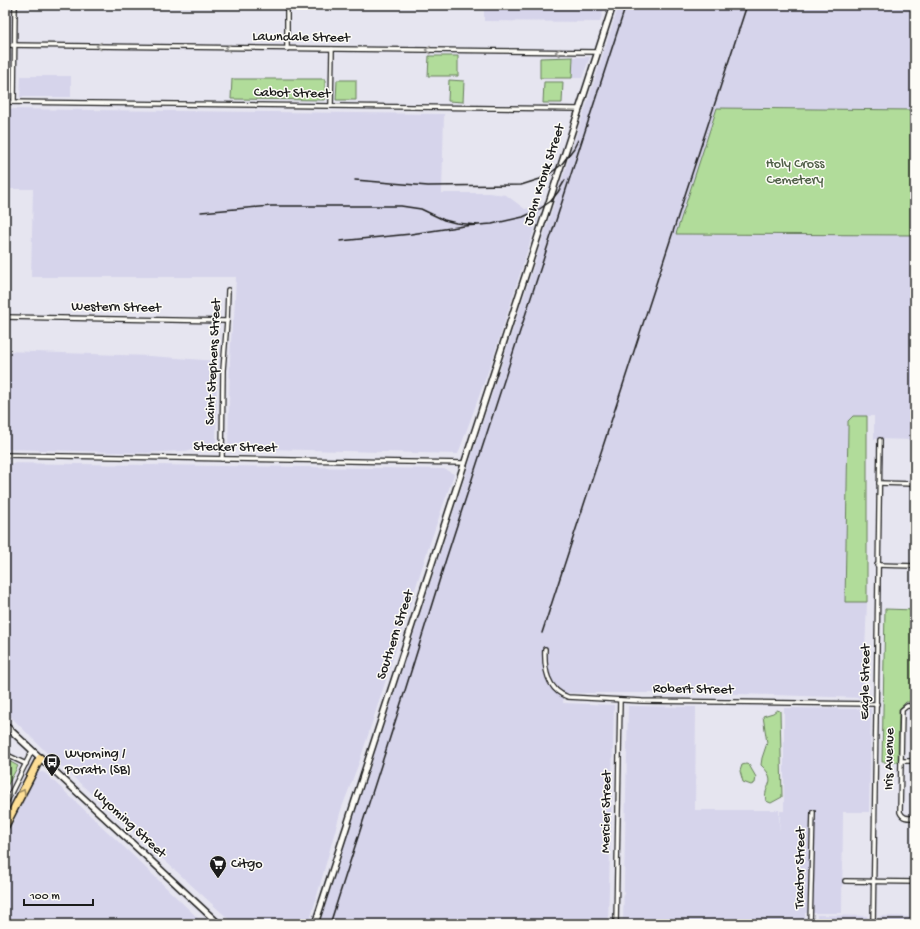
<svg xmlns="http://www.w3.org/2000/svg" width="920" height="929" font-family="'Gochi Hand',sans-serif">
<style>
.built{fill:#d6d4eb}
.green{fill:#b1dc9a;stroke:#667c5b}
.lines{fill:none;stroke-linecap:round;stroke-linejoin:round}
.street-casing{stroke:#1c1c1c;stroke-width:6}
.secondary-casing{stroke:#1c1c1c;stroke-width:8}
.highway-casing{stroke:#1c1c1c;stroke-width:10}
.street{stroke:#fdfcf7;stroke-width:3.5}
.secondary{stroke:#fdfcf7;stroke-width:5}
.highway{stroke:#fdde96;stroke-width:7}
.rail{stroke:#1c1c1c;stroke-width:1.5}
.oneway{stroke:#989794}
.oneway2{stroke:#98875f}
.labels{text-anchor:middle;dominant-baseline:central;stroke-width:3;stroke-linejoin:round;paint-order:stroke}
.street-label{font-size:14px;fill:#1c1c1c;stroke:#fdfcf7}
.park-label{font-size:14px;fill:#505f48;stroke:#fdfcf7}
.poi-label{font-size:14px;fill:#1c1c1c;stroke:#fdfcf7;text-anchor:start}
</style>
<rect width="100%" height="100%" fill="#e6e5f0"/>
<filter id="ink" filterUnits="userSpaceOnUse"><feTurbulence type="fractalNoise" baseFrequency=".025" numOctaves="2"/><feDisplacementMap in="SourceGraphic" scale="8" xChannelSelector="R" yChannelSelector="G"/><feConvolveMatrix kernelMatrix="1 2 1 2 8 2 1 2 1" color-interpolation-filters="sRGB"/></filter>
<g filter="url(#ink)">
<g class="built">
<path d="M484 5H605L600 22 484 21Z"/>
<path d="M619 5H915V110L718 108 676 234 915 235V440L874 439V416H853L848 421 845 602H867L863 698 708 693H564L563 703 614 705 608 924H319Z"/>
<path d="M573 57H590L582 78H572Z"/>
<path d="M21 76H71V97H20Z"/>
<path d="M5 109 444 114 442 193H488L506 195 525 209 542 205 494 355 458 454 228 448 230 360 232 324 234 318 236 277H31L33 189H5Z"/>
<path d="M5 351 150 356 217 361 216 449 146 453 5 449Z"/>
<path d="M5 463 444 469 454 474 431 540 360 760 341 810 309 924H234L49 755 5 711Z"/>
<path d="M628 706 696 707 695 810H779L780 832V811H784V708L871 709 869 812H843L842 913H805V924H623Z"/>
<path d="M42 772 45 773 125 848 204 924H5V839L28 792 34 777 38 773Z"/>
<path d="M817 915 867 916 866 924H817Z"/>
<path d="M880 916 915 917V924H880Z"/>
</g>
<g class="green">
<path d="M429 56H458V76H428Z"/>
<path d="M573 57 572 78H540V58Z"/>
<path d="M232 79H325V100L231 99Z"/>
<path d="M337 80H356V100H336Z"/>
<path d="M449 80 464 81 463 102 448 101Z"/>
<path d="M544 82H563L562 103H543Z"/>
<path d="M717 108 915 110V235L676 234Z"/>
<path d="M853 416H867V602H845L848 428V421Z"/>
<path d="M885 609 915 610V702H906L899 709 898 762H882Z"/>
<path d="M777 710 780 711 782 797 771 803 766 801C762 785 780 783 761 765L762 758 767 743 763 716 773 713Z"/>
<path d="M5 759 18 766 5 790Z"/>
<path d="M746 764 749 765 756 777 755 783 751 785 743 782 740 771 742 765Z"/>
</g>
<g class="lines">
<defs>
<g id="street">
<path d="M5 45 597 52"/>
<path d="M287 49V5"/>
<path d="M5 102 579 109"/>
<path d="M14 102 15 5"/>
<path d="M331 106 332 49"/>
<path d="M5 317 227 321"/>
<path d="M5 455 465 463"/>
<path d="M222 459 223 370 227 321 228 290"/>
<path d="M879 483 915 484"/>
<path d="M877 565 915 566"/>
<path d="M545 649C544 669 547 690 568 697L642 701 877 704"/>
<path d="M915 706H907L902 710 900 812C903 819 908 818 915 818"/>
<path d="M5 754 26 764"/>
<path d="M901 761H915"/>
<path d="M5 805 32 751"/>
<path d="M845 881 915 882"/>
<path d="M616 924 620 700"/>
<path d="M810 924 813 812"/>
<path d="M873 924 880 440"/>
</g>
<g id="secondary">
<path d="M5 725 219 924"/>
<path d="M315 924 613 5"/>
</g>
<path id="highway" d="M5 826 40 758"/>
</defs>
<use href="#street" class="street-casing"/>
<use href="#secondary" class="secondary-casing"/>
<use href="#highway" class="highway-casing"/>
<use href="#street" class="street"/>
<use href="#secondary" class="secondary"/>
<use href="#highway" class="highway"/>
<g class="rail">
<path d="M355 180 428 186 521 185 540 179 548 175 561 165 574 148 578 140"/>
<path d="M201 212 271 206H401L421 209 444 220 456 223 477 225"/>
<path d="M340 241 411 234 464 226 492 224 523 217 538 210 551 201 558 192 565 180"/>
<path d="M542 633 747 5"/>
<path d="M330 924 403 697 446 559 626 5"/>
</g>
</g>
<defs><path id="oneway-chevron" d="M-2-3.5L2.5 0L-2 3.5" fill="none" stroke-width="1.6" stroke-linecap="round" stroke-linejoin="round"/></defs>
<g class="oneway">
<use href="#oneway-chevron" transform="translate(99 46) rotate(-179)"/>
<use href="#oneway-chevron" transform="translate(228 48) rotate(-179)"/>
<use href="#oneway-chevron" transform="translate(428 50) rotate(-179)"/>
<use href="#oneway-chevron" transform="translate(558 52) rotate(-179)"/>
</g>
<use class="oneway2" href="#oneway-chevron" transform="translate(23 792) rotate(-62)"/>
</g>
<defs>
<symbol id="bus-pin" viewBox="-11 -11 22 30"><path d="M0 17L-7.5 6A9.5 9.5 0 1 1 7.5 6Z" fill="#1c1c1c" stroke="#fdfcf7"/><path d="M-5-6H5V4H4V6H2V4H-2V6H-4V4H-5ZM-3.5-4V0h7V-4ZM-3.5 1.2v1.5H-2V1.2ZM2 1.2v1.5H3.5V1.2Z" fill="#fff"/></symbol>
<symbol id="supermarket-pin" viewBox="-11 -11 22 30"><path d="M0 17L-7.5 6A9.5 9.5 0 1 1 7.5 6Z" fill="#1c1c1c" stroke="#fdfcf7"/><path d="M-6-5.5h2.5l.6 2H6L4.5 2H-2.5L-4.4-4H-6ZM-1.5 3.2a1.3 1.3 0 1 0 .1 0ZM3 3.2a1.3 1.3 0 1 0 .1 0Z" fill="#fff"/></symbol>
</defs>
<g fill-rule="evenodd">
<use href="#bus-pin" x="42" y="752" width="20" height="27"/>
<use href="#supermarket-pin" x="208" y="854" width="20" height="27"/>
</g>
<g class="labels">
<g class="street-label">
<text transform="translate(301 38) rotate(1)">Lawndale Street</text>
<text transform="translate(292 94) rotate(1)">Cabot Street</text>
<text transform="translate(545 175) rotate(-72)">John Kronk Street</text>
<text transform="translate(116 308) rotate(1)">Western Street</text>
<text transform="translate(214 362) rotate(-87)">Saint Stephens Street</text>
<text transform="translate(235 448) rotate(1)">Stecker Street</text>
<text transform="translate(396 635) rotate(-72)">Southern Street</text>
<text transform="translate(866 682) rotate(-89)">Eagle Street</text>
<text transform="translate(693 690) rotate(1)">Robert Street</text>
<text transform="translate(890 759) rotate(-89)">Iris Avenue</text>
<text transform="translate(607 812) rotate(-89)">Mercier Street</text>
<text transform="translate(129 824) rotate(43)">Wyoming Street</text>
<text transform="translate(801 868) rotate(-89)">Tractor Street</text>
</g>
<g class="park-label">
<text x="795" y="164">Holy Cross<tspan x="795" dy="16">Cemetery</tspan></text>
</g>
<g class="poi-label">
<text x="65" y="754">Wyoming /<tspan x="65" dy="16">Porath (SB)</tspan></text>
<text x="231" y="864">Citgo</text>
</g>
</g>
<rect width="920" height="929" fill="none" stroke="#fdfcf7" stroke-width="20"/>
<rect x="10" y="10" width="900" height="909" fill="none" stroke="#1c1c1c" stroke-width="1.5" filter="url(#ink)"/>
<path d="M24 899v6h69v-6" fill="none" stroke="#1c1c1c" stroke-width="2"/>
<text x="30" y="899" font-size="12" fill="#1c1c1c" stroke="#fdfcf7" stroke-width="3" paint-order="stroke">100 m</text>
</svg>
